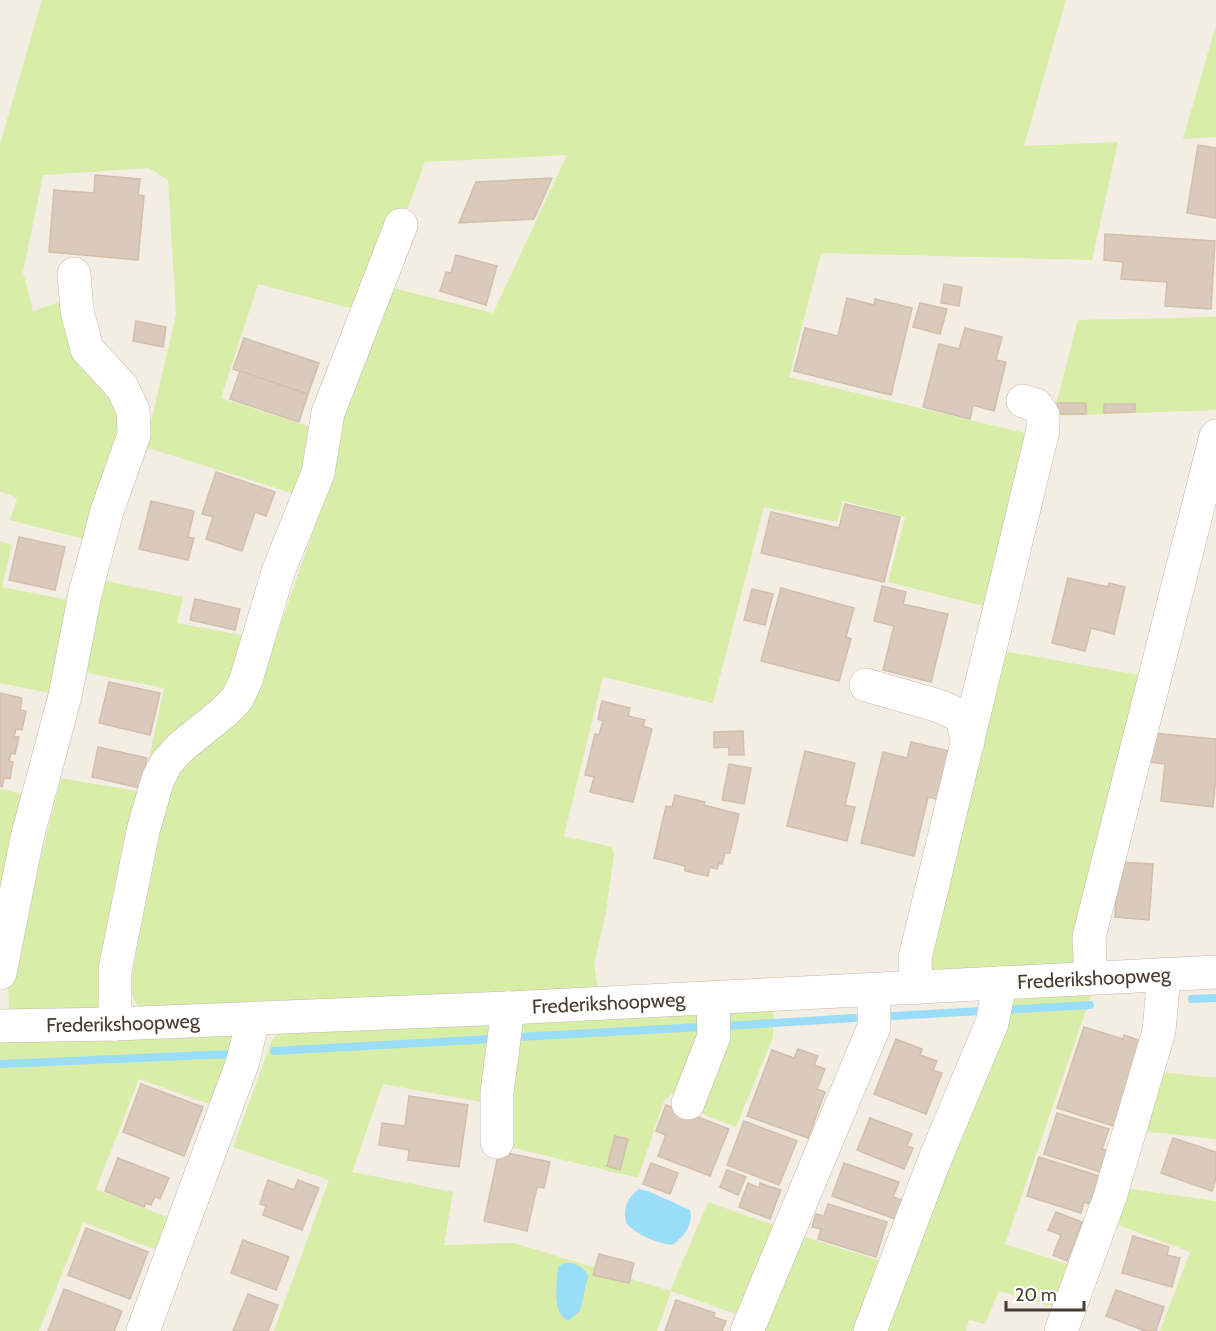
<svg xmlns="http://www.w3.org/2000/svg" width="1216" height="1331" font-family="Cabin,sans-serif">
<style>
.green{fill:#d7eda8}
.water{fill:#99ddf8}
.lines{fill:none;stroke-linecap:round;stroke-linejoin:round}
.stream{stroke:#99ddf8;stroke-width:8}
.building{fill:#dacabb;stroke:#d2beab;stroke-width:1.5}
.minor-casing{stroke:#c4b7a9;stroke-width:34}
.minor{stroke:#fff;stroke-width:33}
.labels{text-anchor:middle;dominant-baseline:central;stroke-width:6;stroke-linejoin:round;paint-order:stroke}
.street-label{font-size:20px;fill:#473d33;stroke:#fff}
</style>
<rect width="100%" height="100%" fill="#f4ede4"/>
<g class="green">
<path d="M42 0H1066L1024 146 1118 142 1092 260 821 253 789 377 1037 436 995 609 888 582 905 517 843 501 837 522 764 507 713 703 603 677 564 836 612 847 614 854 606 912 594 965 598 991 140 1010C133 999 130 993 131 980L163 814 174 782 184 766 242 718 254 701 335 468 340 422 389 287 493 313 567 155 425 162 369 313 258 284 221 398 326 432 311 499 145 447 176 315 168 180 149 168 43 175 23 272 33 311 75 297 130 407 100 543 10 520 17 498 0 491V144Z"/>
<path d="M1216 25V137L1183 139Z"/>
<path d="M1216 317V410L1053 416 1078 320Z"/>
<path d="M0 541 12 545 2 587 83 603 65 696 0 683Z"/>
<path d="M106 581 183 597 177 623 263 639 165 773 114 1009 9 1010 8 987 61 778 142 792 164 688 87 673 91 643Z"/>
<path d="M997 650 1150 677 1077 966 925 975Z"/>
<path d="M0 789 41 798 0 956Z"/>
<path d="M1094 987 1005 1244 1076 1267 1061 1309 999 1291 985 1324 969 1320 966 1331H874L1006 995Z"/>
<path d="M773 1007V1037L736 1127 692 1110 725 1009Z"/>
<path d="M707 1010 692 1076 664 1101 638 1178 510 1147 514 1021Z"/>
<path d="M503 1019 492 1104 383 1084 352 1172 453 1192 444 1245 514 1243 670 1291 708 1202 785 1229 747 1318 671 1291 657 1331H274L329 1180 233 1147 272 1040 280 1032Z"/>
<path d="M242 1030 226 1110 139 1079 96 1189 182 1223 170 1255 83 1222 39 1331H0V1041Z"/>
<path d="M1160 1072 1216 1078V1139L1141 1131Z"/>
<path d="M1124 1188 1216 1201V1331H1160L1190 1252 1113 1223Z"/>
<path d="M792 1233 891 1264 864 1331H752Z"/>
</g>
<g class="water">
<path d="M639 1189 648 1191 690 1210C694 1224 683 1238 672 1245 655 1242 638 1236 626 1223 623 1208 627 1198 639 1189Z"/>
<path d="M564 1263C574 1262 584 1267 588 1276L580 1311 568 1321C551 1312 557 1283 558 1267Z"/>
</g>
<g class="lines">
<g class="stream">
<path d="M1192 999 1216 998"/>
<path d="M1003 1010 1090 1005"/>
<path d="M893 1016 981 1011"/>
<path d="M727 1026 854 1018"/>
<path d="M519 1037 700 1027"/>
<path d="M274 1051 492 1039"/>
<path d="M0 1064 232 1054"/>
</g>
</g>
<g class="building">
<path d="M1198 145 1216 148V218L1187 213Z"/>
<path d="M95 175 140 179 138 195 144 196 138 260 49 252 54 190 94 193Z"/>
<path d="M552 178 534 219 459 223 476 182Z"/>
<path d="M1105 234 1215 241 1211 309 1165 306 1167 282 1121 279 1123 262 1104 260Z"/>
<path d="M456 255 497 266 486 305 440 291 446 272 451 273Z"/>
<path d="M944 284 962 287 959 306 941 303Z"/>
<path d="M847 298 874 305 875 299 912 308 891 395 794 371 805 328 838 336Z"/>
<path d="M920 303 947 309 940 334 913 327Z"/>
<path d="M136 321 166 327 163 347 133 341Z"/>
<path d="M965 328 1002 337 996 360 1006 362 994 411 973 405 970 419 923 407 939 344 959 349Z"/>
<path d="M244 338 319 363 308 394 233 369Z"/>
<path d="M240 371 308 394 299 422 230 399Z"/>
<rect x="1057" y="403" width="29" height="11"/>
<path d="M1104 404H1135V412L1104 413Z"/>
<path d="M216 472 275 492 266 516 255 512 242 551 206 539 213 517 202 514Z"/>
<path d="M151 501 194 511 188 537 194 538 188 560 139 549Z"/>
<path d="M845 504 900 517 884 582 761 553 771 512 839 528Z"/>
<path d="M19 537 65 547 55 590 9 580Z"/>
<path d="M1068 578 1108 587 1109 583 1125 587 1114 634 1091 628 1085 651 1052 643Z"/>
<path d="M882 586 906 592 903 604 948 614 931 682 883 670 894 626 874 621Z"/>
<path d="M781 588 854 608 846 637 851 639 839 681 761 661Z"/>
<path d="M752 589 773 594 765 625 744 620Z"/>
<path d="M195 599 240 609 235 630 190 620Z"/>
<path d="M109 682 160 693 150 735 99 723Z"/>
<path d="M0 693 22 698 20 710 26 711 22 730 16 729 14 737H19L15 754 11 753 9 761 13 762 10 779 4 778 2 787 0 786Z"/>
<path d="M602 701 630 708 628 716 645 720 643 726 652 729 633 802 590 792 594 777 585 775 595 734 599 735 603 721 598 719Z"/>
<path d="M743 731 744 755H729V747L714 748V732Z"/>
<path d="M1152 733 1216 739V776L1213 807 1161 801 1165 764 1149 762Z"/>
<path d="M911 742 949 751 937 799 928 797 914 856 861 843 883 752 907 758Z"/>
<path d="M98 747 147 758 140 788 92 777Z"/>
<path d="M805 751 855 763 845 805 855 807 847 841 787 826Z"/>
<path d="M729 764 751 768 744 804 722 800Z"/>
<path d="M675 795 705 802 704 805 739 814 730 853H725L722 864 719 863 717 869 710 867 708 876 685 871V866L654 858 666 806 672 807Z"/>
<path d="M1118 862 1153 864 1149 920 1115 917Z"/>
<path d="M1084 1027 1123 1039 1124 1035 1147 1043 1120 1128 1057 1108Z"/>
<path d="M896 1039 922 1049 920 1055 937 1061 933 1070 942 1073 926 1114 874 1094Z"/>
<path d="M798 1049 818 1056 814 1065 825 1069 817 1089 825 1092 808 1138 747 1116 772 1050 794 1058Z"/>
<path d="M141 1084 203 1107 184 1156 123 1132Z"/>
<path d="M409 1096 468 1105 459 1167 408 1160 409 1150 379 1145 382 1123 405 1126Z"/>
<path d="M666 1105 729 1129 710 1176 658 1156 666 1135 656 1131Z"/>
<path d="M1057 1113 1109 1129 1102 1149 1111 1152 1104 1173 1044 1154Z"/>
<path d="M870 1118 912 1134 907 1146 913 1148 904 1169 857 1150Z"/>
<path d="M744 1121 797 1141 779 1185 727 1165Z"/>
<path d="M615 1136 628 1139 620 1170 607 1166Z"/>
<path d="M1173 1138 1216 1152V1179L1212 1191 1161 1173Z"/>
<path d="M499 1151 550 1162 544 1188 537 1187 527 1231 484 1221Z"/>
<path d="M1039 1157 1099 1176 1090 1204 1084 1202 1081 1213 1027 1196Z"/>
<path d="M118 1158 169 1178 160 1199 155 1196 151 1205 146 1203 144 1207 105 1191Z"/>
<path d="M651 1163 678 1173 670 1194 643 1184Z"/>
<path d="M844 1163 899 1182 893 1197 905 1201 898 1220 832 1196Z"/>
<path d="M727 1170 746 1177 738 1195 720 1187Z"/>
<path d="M268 1180 294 1190 298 1180 319 1188 302 1230 263 1215 266 1206 260 1204Z"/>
<path d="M748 1183 759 1188 760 1183 781 1190 770 1219 739 1207Z"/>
<path d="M828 1204 887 1222 876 1257 818 1239 821 1229 812 1227 816 1214 824 1216Z"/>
<path d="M1056 1212 1082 1222 1067 1261 1053 1255 1061 1235 1048 1230Z"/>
<path d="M86 1228 148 1252 130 1299 68 1275Z"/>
<path d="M1133 1236 1169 1247 1167 1255 1180 1258 1172 1287 1122 1273Z"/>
<path d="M243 1240 289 1257 276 1290 231 1273Z"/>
<path d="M599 1254 634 1263 629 1283 593 1275Z"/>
<path d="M64 1289 122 1311 114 1331H48Z"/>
<path d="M1116 1290 1164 1307 1156 1331H1145L1106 1316Z"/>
<path d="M248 1294 278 1305 268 1331H233Z"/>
<path d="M676 1300 715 1313 714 1317 726 1321 722 1331H665Z"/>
</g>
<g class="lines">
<defs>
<g id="minor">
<path d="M866 685 939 706 961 716 968 742"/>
<path d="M0 973 27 838 65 696 85 594 107 511 134 435 133 410 122 387 87 349 77 311 74 274"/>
<path d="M1091 977 1089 937 1216 436"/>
<path d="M916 988 915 958 1043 430V415L1036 405 1023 401"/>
<path d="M115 1024V970L143 831 158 779 167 762 182 746 223 713 237 699 246 680 278 572 318 473 328 413 401 225"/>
<path id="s1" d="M0 1026 115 1024 508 1008 1216 972"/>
<path d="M688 1103 714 1036 713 999"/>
<path d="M497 1142V1093L508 1008"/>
<path d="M143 1331 242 1064 253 1020"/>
<path d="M747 1331 874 1027V991"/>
<path d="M870 1331 935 1159 992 1023 1000 983"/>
<path d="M1061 1331 1110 1197 1159 1031 1164 974"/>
</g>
</defs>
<use href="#minor" class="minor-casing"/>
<use href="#minor" class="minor"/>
</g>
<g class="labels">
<g class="street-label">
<text stroke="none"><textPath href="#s1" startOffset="1095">Frederikshoopweg</textPath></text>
<text stroke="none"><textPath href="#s1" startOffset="609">Frederikshoopweg</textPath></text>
<text stroke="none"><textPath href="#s1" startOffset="123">Frederikshoopweg</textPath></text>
</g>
</g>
<path d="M1006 1301v9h78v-9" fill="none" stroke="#473d33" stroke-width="3"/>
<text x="1015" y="1301" font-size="18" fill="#473d33" stroke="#ffffff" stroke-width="4.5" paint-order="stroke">20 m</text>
</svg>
